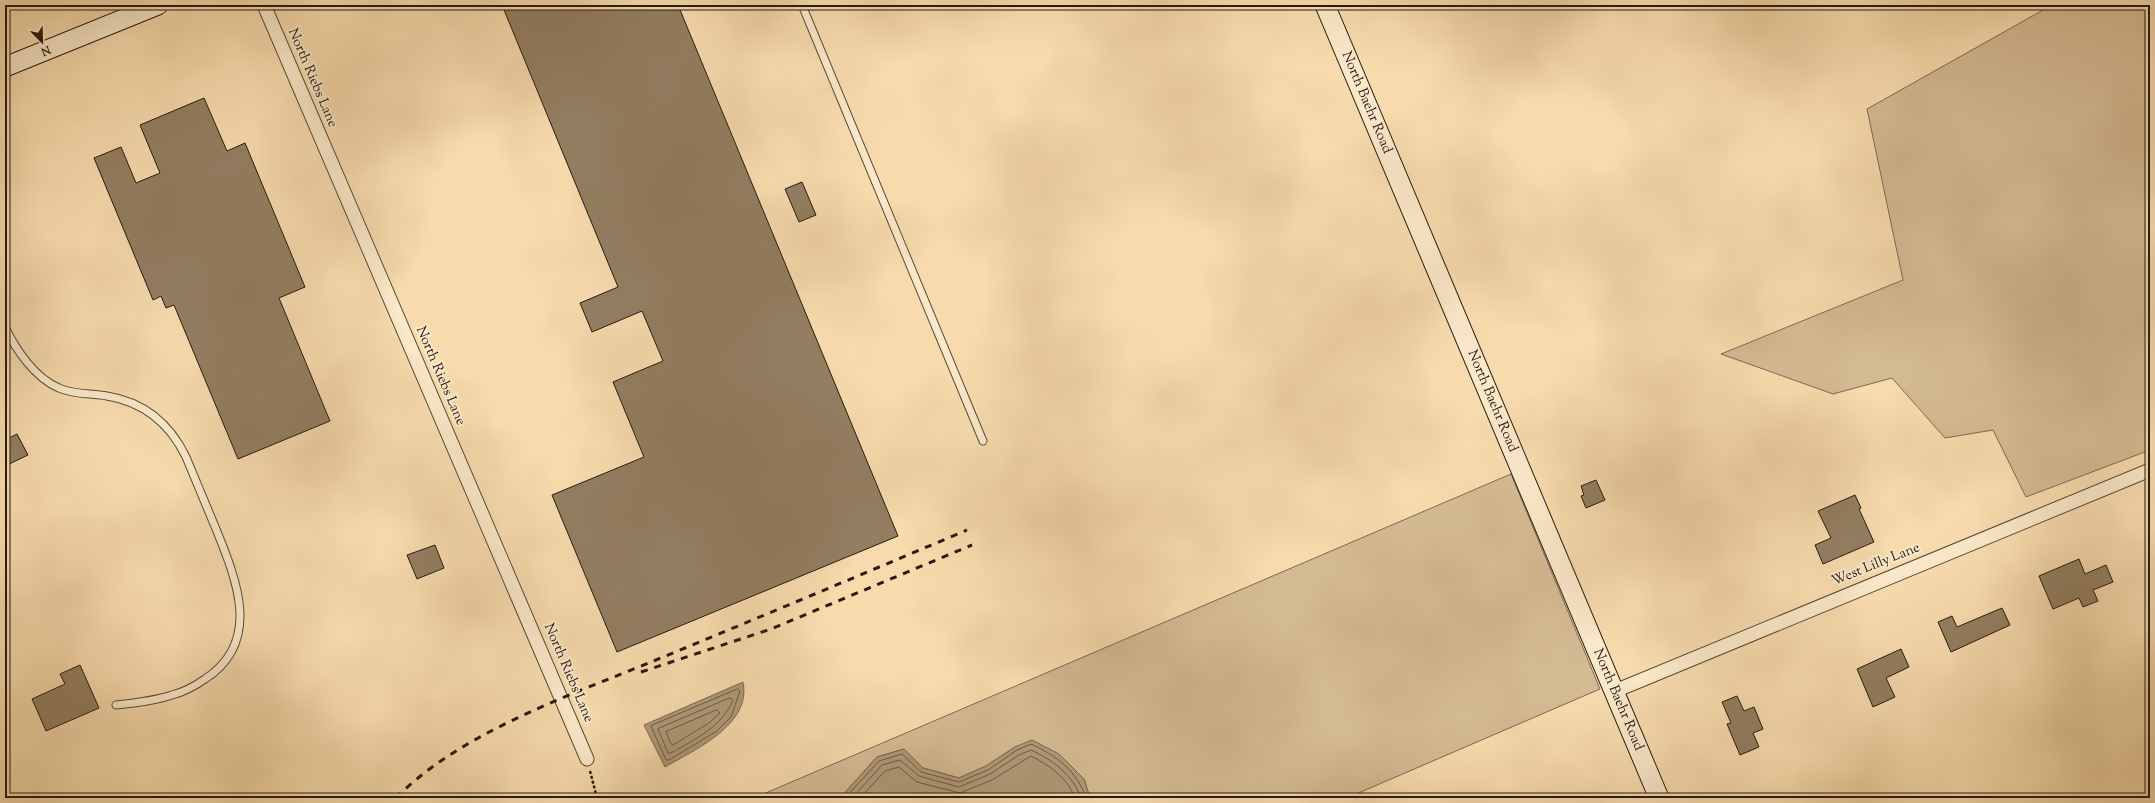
<svg xmlns="http://www.w3.org/2000/svg" width="2155" height="803" font-family="'Sorts Mill Goudy',serif">
<style>
.green{fill:#d4ba92;stroke:#7e6a51}
.water{fill:#b09978;stroke:#79664e}
.lines{fill:none;stroke-linecap:round;stroke-linejoin:round}
.shore{stroke:#6c5a44;stroke-width:1}
.building{fill:#937e62;stroke:#271a10}
.lane-casing{stroke:#5b4a37;stroke-width:9}
.street-casing{stroke:#5b4a37;stroke-width:15}
.secondary-casing{stroke:#271a10;stroke-width:21}
.path{stroke:#271a10;stroke-width:2.5;stroke-dasharray:3 2;stroke-linecap:butt}
.lane{stroke:#fae8ca;stroke-width:7}
.street{stroke:#fae8ca;stroke-width:13}
.secondary{stroke:#fae8ca;stroke-width:19}
.rail{stroke:#271a10;stroke-width:3;stroke-dasharray:7 7;stroke-linecap:butt}
.labels{text-anchor:middle;dominant-baseline:central;stroke-width:4;stroke-linejoin:round;paint-order:stroke}
.street-label{font-size:14px;fill:#271a10;stroke:#fae8ca}
</style>
<rect width="100%" height="100%" fill="#f7dbad"/>
<filter id="stains"><feTurbulence type="fractalNoise" baseFrequency=".005" numOctaves="4"/><feColorMatrix values="0 0 0 0 .2 0 0 0 0 .09 0 0 0 0 .02 0 0 0 .5 -.17"/></filter>
<radialGradient id="worn" r=".72"><stop offset=".6" stop-color="#630" stop-opacity="0"/><stop offset="1" stop-color="#630" stop-opacity=".3"/></radialGradient>
<g class="green">
<path d="M2052 5H2150V450L2026 497 1993 430 1945 438 1892 378 1833 394 1721 354 1903 280 1867 109Z"/>
<path d="M1511 474 1600 689 1347 798H1090L1084 779 1015 747 986 766 959 778 923 768 904 749 877 757 840 798H754Z"/>
</g>
<g class="water">
<path d="M743 682C752 725 694 750 665 767L644 725Z"/>
<path d="M1032 740 1059 754 1084 779 1090 798H840L877 757 904 749 923 768 959 778 986 766 1015 747Z"/>
</g>
<g class="lines">
<g class="shore">
<path d="M738 689 740 691 731 717 717 731 669 760H666L651 726Z"/>
<path d="M730 698 733 700C722 727 695 739 671 753H668L658 729Z"/>
<path d="M717 710 720 713 709 723 673 745 671 744 666 732Z"/>
<path d="M845 798 879 761 902 754 921 772 959 782 988 770 1017 750 1031 744C1057 756 1077 771 1086 798"/>
<path d="M852 798 882 765 900 760 919 776 959 787 990 774 1019 755 1031 750C1053 760 1073 775 1081 798"/>
<path d="M860 798 885 771 899 767 917 782 960 793 992 780 1031 756C1049 765 1068 778 1075 798"/>
</g>
</g>
<g class="building">
<path d="M502 5H678L898 536 617 652 552 495 644 457 613 382 663 361 642 311 592 332 580 303 618 287Z"/>
<path d="M204 98 227 151 245 143 305 287 279 298 330 421 238 459 174 305 166 308 161 296 153 300 94 158 121 147 136 183 160 173 140 125Z"/>
<path d="M802 182 816 215 799 222 785 189Z"/>
<path d="M17 434 28 455 5 466V440Z"/>
<path d="M1596 480 1605 500 1586 508 1581 496 1584 495 1581 486Z"/>
<path d="M1855 495 1861 508 1859 509 1874 542 1823 564 1815 545 1831 538 1818 511Z"/>
<path d="M435 545 444 568 417 579 407 555Z"/>
<path d="M2079 559 2085 574 2106 565 2113 582 2093 590 2098 601 2083 607 2079 598 2053 609 2039 576Z"/>
<path d="M2002 608 2010 625 1951 652 1938 622 1952 616 1957 627Z"/>
<path d="M1901 649 1909 667 1886 678 1895 697 1873 707 1857 669Z"/>
<path d="M80 665 99 708 46 731 32 699 65 684 60 674Z"/>
<path d="M1737 696 1744 711 1754 707 1763 729 1753 733 1759 747 1740 755 1727 724 1731 723 1722 702Z"/>
</g>
<g class="lines">
<defs>
<g id="lane">
<path d="M802 5 983 441"/>
<path d="M5 327C16 350 35 378 59 388 74 395 91 393 107 396 144 402 170 424 186 457 196 481 206 505 216 529 237 581 262 642 205 679 195 686 184 692 172 695 154 701 135 703 116 705"/>
</g>
<g id="street">
<path d="M264 5 587 759"/>
<path d="M1615 691 2150 470"/>
</g>
<g id="secondary">
<path id="s1" d="M1325 5 1659 798"/>
<path d="M5 67 158 5"/>
</g>
</defs>
<use href="#lane" class="lane-casing"/>
<use href="#street" class="street-casing"/>
<use href="#secondary" class="secondary-casing"/>
<path class="path" d="M590 771 597 798"/>
<use href="#lane" class="lane"/>
<use href="#street" class="street"/>
<use href="#secondary" class="secondary"/>
<g class="rail">
<path d="M641 672 771 629 972 545"/>
<path d="M396 798C461 732 571 695 656 660 760 617 863 574 967 530"/>
</g>
</g>
<g class="labels">
<g class="street-label">
<text transform="translate(312 78) rotate(67)">North Riebs Lane</text>
<text stroke="none"><textPath href="#s1" startOffset="106">North Baehr Road</textPath></text>
<text transform="translate(440 376) rotate(67)">North Riebs Lane</text>
<text stroke="none"><textPath href="#s1" startOffset="430">North Baehr Road</textPath></text>
<text transform="translate(1876 565) rotate(-22)">West Lilly Lane</text>
<text transform="translate(568 673) rotate(67)">North Riebs Lane</text>
<text stroke="none"><textPath href="#s1" startOffset="754">North Baehr Road</textPath></text>
</g>
</g>
<rect width="2155" height="803" fill="none" stroke="#f7dbad" stroke-width="20"/>
<rect x="6" y="6" width="2143" height="791" fill="none" stroke="#271a10" stroke-width="2"/>
<rect x="10" y="10" width="2135" height="783" fill="none" stroke="#271a10"/>
<g transform="translate(42 42) rotate(157)" stroke="#fae8ca" stroke-width="3" paint-order="stroke">
<path d="M0-3L7 15L0 10L-7 15Z" fill="#271a10"/>
<text y="-6" font-size="11" font-weight="bold" text-anchor="middle" fill="#271a10">N</text>
</g>
<rect width="100%" height="100%" filter="url(#stains)"/>
<rect width="100%" height="100%" fill="url(#worn)"/>
</svg>
